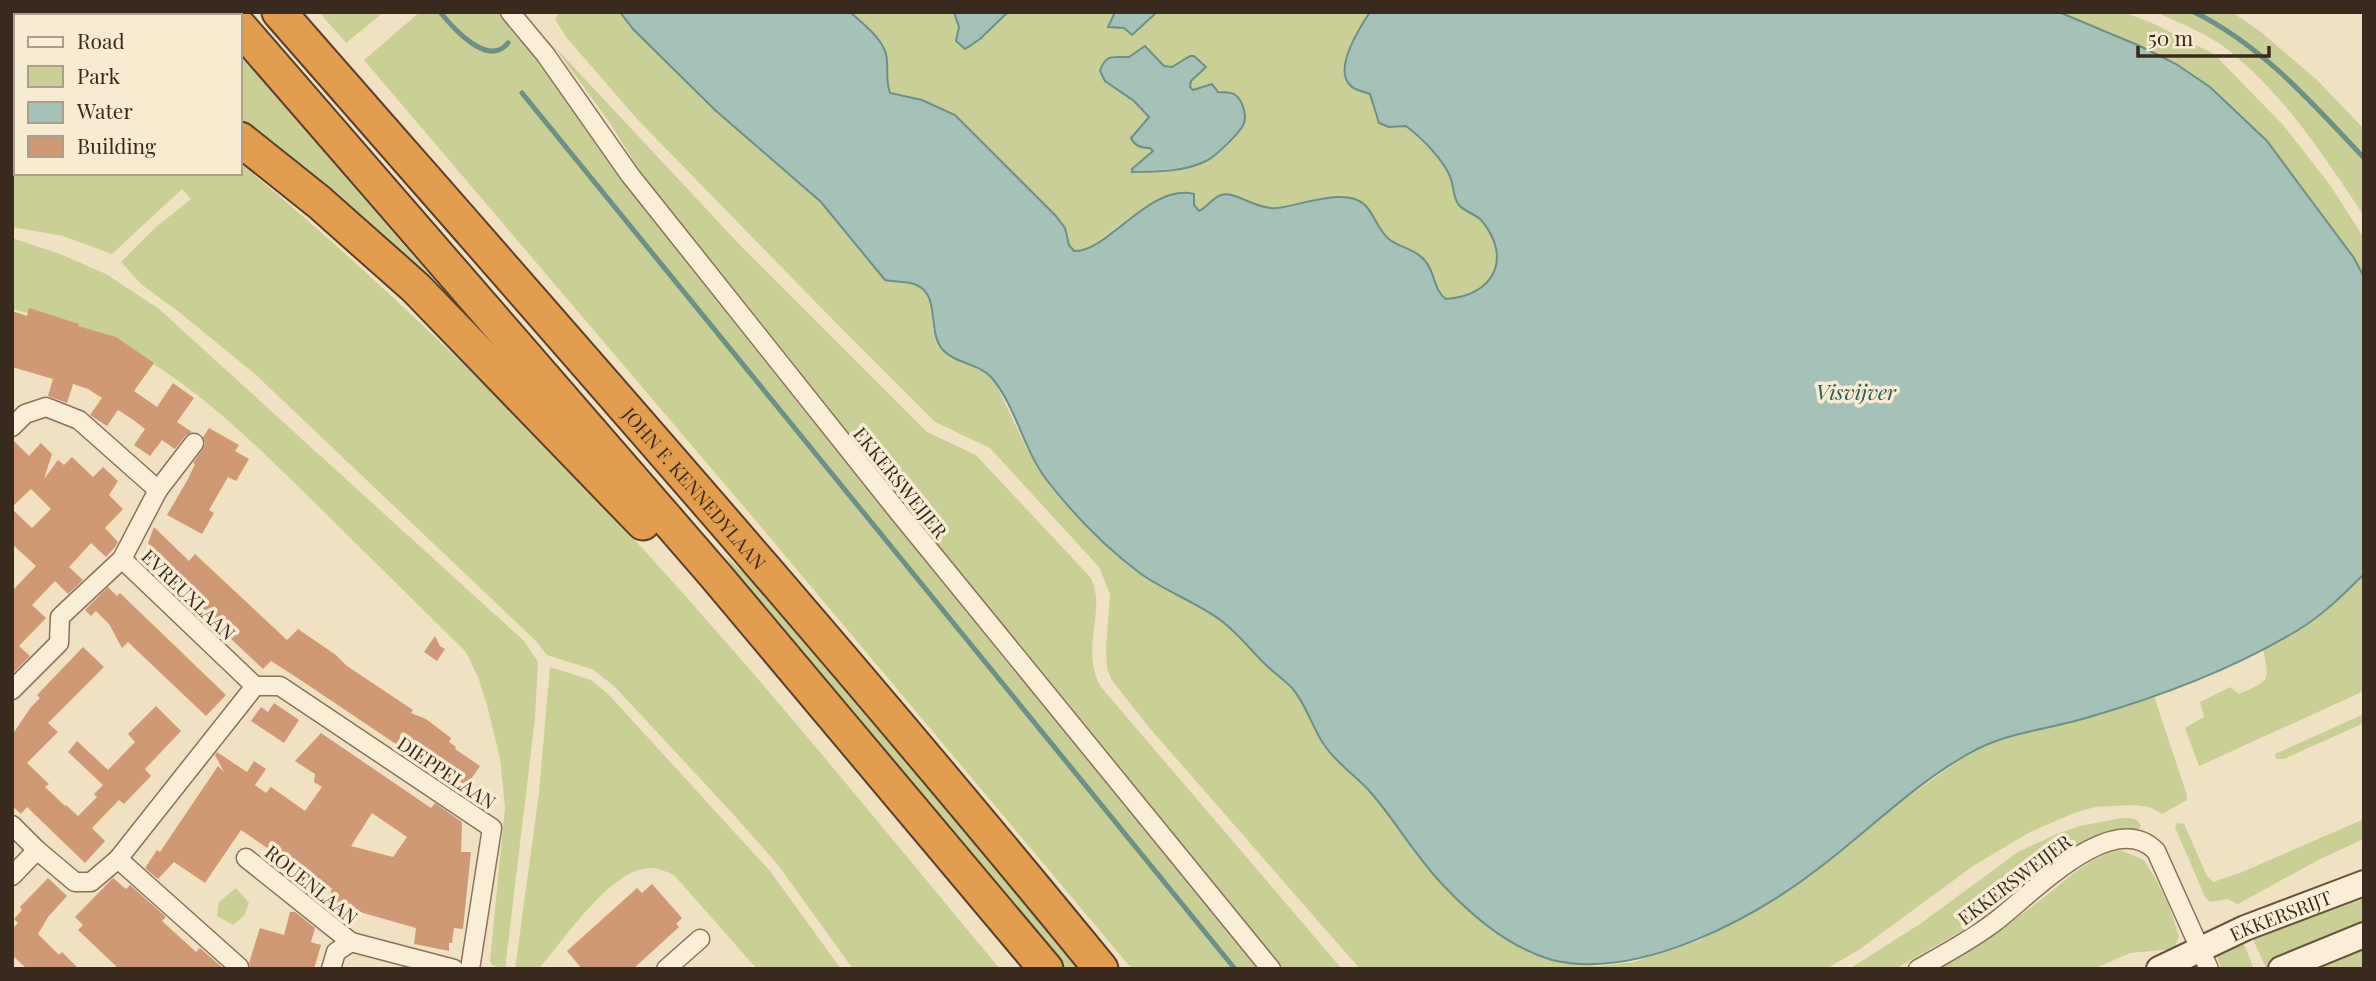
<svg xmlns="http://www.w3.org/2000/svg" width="2376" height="981" font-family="'Playfair Display',serif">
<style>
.green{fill:#cacf95;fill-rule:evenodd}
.water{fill:#a5c2b9;stroke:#6b9186;stroke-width:2}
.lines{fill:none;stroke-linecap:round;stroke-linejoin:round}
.stream{stroke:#6b9186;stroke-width:5}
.building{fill:#d09976;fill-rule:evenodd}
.street-casing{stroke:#8b7158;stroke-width:21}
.secondary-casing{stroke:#6c523b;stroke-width:28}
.highway-casing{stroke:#58402d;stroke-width:37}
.street{stroke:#faeed6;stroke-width:18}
.secondary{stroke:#faeed6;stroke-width:24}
.highway{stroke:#e39d4f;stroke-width:33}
.labels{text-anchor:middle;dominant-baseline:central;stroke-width:7;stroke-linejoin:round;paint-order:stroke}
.street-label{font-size:19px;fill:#3a2a1d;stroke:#f7ebd2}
.water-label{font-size:21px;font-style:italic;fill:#2c5a56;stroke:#f7ebd2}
</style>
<rect width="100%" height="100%" fill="#f0e1c2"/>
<g class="green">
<path d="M12 12H56L60 16H16V173H240V163C350 254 454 352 554 455 713 617 855 795 1000 969H853L778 865 734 815 616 688 594 670 547 655 537 642 255 374 179 312 142 285 121 262 156 227 191 199 182 189 112 254 63 236 12 227Z"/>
<path d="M105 12H203L206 16H109Z"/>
<path d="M319 12H384L346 43Z"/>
<path d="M420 12H501L557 83 613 167 865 484 1259 969H1132L762 528 364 60Z"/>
<path d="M560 12H620L633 29 715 110 821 202 885 280 916 284 925 291 931 301 933 330 961 361 984 370 994 380 1027 449 1043 475 1073 512 1140 573 1227 625 1298 696 1341 765 1371 792 1440 883 1558 962 1599 966 1634 962 1698 941 1821 866 1897 805 1969 753 2006 737 2090 717 2154 696 2187 795V800L2162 814 2149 807 2134 805 2095 807 2074 813 2030 832 1973 866 1860 949 1826 969H1360L1147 725 1111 679 1107 668 1106 650 1110 594 1099 567 990 448 935 422 837 324 638 120 566 37 555 19Z"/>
<path d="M850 12H954L959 27 956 41 980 39 1008 12H1115L1110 22 1128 29 1132 34 1157 12H1370L1356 33 1344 71 1354 89 1370 94 1377 120 1389 127 1406 126C1422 139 1444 159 1451 179 1454 188 1453 198 1460 205 1466 212 1476 214 1482 221 1513 259 1493 296 1446 299 1434 290 1434 272 1425 261 1418 251 1403 248 1392 241 1380 233 1373 218 1366 206L1265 208C1250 204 1233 189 1217 197 1211 200 1206 207 1199 211L1194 205 1130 217 1090 247 1074 251 1069 245 1065 228 1037 195 934 105 890 93 887 85 886 55ZM1147 46 1164 66 1172 67 1190 56V87L1193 90C1213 88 1236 89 1244 110L1183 169 1132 172V169L1154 151 1132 134 1149 117 1134 101 1105 81 1113 56 1129 57Z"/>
<path d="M2059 12H2123L2152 23 2214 54 2284 126 2330 185 2364 238V277L2354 258 2314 203 2267 141 2245 119 2117 35Z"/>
<path d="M2156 12H2232L2261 32 2317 80 2364 129V216C2325 158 2287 98 2232 53 2211 35 2181 24 2156 12Z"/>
<path d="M554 46 739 244 927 432 976 455 1091 578C1107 611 1079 649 1101 687L1342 969H1279L925 530 918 519 700 253 643 176 610 123Z"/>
<path d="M240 55 428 273 462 321 240 121Z"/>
<path d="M12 238 60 254 106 274 159 309 524 641 538 662 535 718 505 969 492 965 490 961 505 807 500 758 487 705 478 677 466 652C417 604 368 555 319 507 257 446 192 380 113 341 81 325 47 318 12 309Z"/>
<path d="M725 555 769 597 1083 969H1060L758 610Z"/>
<path d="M2364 574V691L2199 766 2185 728 2204 717 2200 702 2230 687 2239 694C2270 680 2270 682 2263 649 2301 629 2334 606 2364 574Z"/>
<path d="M550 667 591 680 609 695 770 871 841 969H757L674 875C663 870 654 866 643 869 606 876 563 941 539 969H515L539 793Z"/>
<path d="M2364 714V723L2284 759H2276L2275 754Z"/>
<path d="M2122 818C2130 818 2138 817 2141 826L2138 830 2107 835 2049 868 1984 918 1895 969H1849L1920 924 2018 852 2059 833 2080 826Z"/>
<path d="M2364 819V839L2320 859 2238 904 2227 899 2210 902 2205 897 2175 827 2177 823 2184 824 2207 876 2213 882 2240 873Z"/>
<path d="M2120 850 2144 860 2155 878 2169 906 2179 936 2174 949 2130 953 2094 969H1938C1974 948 2009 924 2042 899 2068 879 2088 857 2120 850Z"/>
<path d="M236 888 249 903 244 916 233 925 217 916 219 902Z"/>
<path d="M2364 897V928L2266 968 2250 933 2269 927 2295 923Z"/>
<path d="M2241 937 2254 969H2222L2214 949Z"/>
<path d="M2364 945V969H2321L2336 952Z"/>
</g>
<g class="water">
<path d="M620 12H850C862 23 882 38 886 54 889 67 885 80 890 93L922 100 955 115 1055 215 1065 228 1069 245 1074 251C1107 253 1149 183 1194 194V205L1199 211C1208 207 1212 198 1221 195 1234 190 1256 210 1277 208 1300 206 1346 186 1365 205 1375 215 1378 231 1390 240 1401 248 1418 250 1426 262 1435 273 1434 291 1446 299 1493 296 1513 259 1482 221 1476 214 1465 212 1459 205 1453 198 1454 188 1451 179 1444 160 1422 138 1406 126L1389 127 1379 123 1370 94C1363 91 1355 91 1350 85 1333 68 1360 27 1370 12H2059L2140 46 2176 64 2210 87 2267 141 2354 258 2364 277V574C2344 594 2323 615 2298 630 2234 669 2159 697 2086 718 2046 730 2005 732 1968 754 1915 784 1871 828 1823 865 1757 917 1640 981 1552 960 1510 948 1472 916 1443 885 1416 857 1397 823 1372 794 1358 777 1338 765 1325 746 1312 728 1307 705 1292 688 1283 679 1273 672 1264 663 1250 649 1238 634 1223 622 1198 603 1167 592 1141 574 1105 547 1073 514 1046 479 1023 448 1016 407 992 378 979 363 956 364 943 350 926 331 942 293 914 284 905 281 894 282 885 280L821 202 715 110 633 29Z"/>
<path d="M954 12H1008L980 39 965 49 956 41 959 27Z"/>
<path d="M1115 12H1157L1132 35 1124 28 1108 27Z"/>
<path d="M1145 46 1164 66 1172 67 1190 56H1194L1206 67 1191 81 1190 87 1193 90 1212 84 1218 92C1223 92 1229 92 1234 94 1242 99 1247 114 1244 123 1241 132 1215 157 1206 161 1184 172 1156 172 1132 172V169L1153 151 1150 148C1141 148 1135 146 1131 138L1149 117 1134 101 1105 81 1100 71C1106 52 1115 58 1129 57Z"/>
</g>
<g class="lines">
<g class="stream">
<path d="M440 12C453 28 488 68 508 43"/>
<path d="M2194 12C2263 46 2312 103 2364 158"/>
<path d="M522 93 1235 969"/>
</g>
</g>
<g class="building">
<path d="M29 308 79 324 78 326 116 337 154 363 134 391 157 407 173 383 194 398 177 422 192 432 185 436 175 449 162 440 150 456 134 445 145 429 132 419 118 410 107 426 90 415 102 398 88 389 73 384 67 403 48 396 53 379 12 367V311L27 316Z"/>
<path d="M209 428 239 445 235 451 249 459 236 481 228 477 209 510 214 513 202 534 167 515 188 479 195 464 193 463 203 449 205 444 203 437Z"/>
<path d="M12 439 29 456 41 443 52 454 44 479 58 460 64 465 72 457 93 477 103 467 118 481 109 495 123 509 105 528 118 542 115 547 106 557 91 543 69 567 83 580 68 594 55 581 32 605 46 618 19 646 30 656 12 674V591L36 566 12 544V509L32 528 51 509 31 489 12 507Z"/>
<path d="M154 527 189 561 195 554 287 640 298 629 336 655 347 666 413 710 411 713 426 719 451 738 449 742 456 747 455 749 480 766 461 794 447 784 449 781 445 777 299 679 271 661 263 669 154 566 149 560 156 552 148 543Z"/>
<path d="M108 587 117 596 120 593 226 695 206 716 128 642 122 648 109 624 96 611 91 616 85 610Z"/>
<path d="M435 636 440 646 445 649 437 661 424 652Z"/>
<path d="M83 647 104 667 48 723 58 732 27 763 49 784 45 787 65 806 66 805 78 816 97 797 94 794 103 785 68 752 77 741 108 770 135 742 128 734 156 706 181 731 145 769 151 776 124 804 119 800 92 828 105 841 85 863 27 807 21 814 12 806V735L31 707 40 698 37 695Z"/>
<path d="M274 703 299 720 284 743 251 721 261 707 268 712Z"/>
<path d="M321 733 431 808 435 803 462 822 461 852H471L463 929 454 928 452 943H449V951L414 944 416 928 328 903 332 888 323 886 241 830 205 883 174 862 158 879 145 868 157 850 160 852 218 766 224 772 215 755 217 752 247 772 254 761 266 769 255 785 266 793 271 787 305 811 322 787 314 782 315 774 295 761ZM372 813 407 837 393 857 351 846Z"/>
<path d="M48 878 67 896 48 917 38 934 59 955 62 952 79 969H27L12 955V929L18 923 14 919 22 910 20 907Z"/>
<path d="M113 878 126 889 130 885 166 917 162 921 196 952 200 948 224 969H119L78 930 83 925 75 917Z"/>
<path d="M652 884 682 918 676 924 679 927 633 969H582L567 951 637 888 642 893Z"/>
<path d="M290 912H295L315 928 311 942 321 945 314 969H250L249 963 260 928 284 935Z"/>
</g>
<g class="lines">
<defs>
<g id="street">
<path d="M510 12 545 54 630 175 900 514 1271 969"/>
<path d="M12 427 25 414 46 407 79 420 158 490 122 559 60 617 59 643 12 690"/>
<path d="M158 490 194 443"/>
<path d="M255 686H280L492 828 470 969"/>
<path d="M12 825 37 850 12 876"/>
<path d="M37 850 75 882H91L118 859 239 967"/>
<path d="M246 858 351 942"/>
<path d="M118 859 255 686 122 559"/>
<path d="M331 969 336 952 351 942 454 969"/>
<path d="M666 969 700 939"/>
<path d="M1918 969C1943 955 1969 941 1992 924 2027 899 2112 805 2156 851L2209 969"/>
</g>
<g id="secondary">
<path id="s1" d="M2159 969 2245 928 2364 883"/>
<path d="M2281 969 2364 935"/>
</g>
<g id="highway">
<path d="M79 12 83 16"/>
<path id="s2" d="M279 12C556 329 835 643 1101 969"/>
<path d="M240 27 715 575 1046 969"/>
<path d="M240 139 319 202 416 288 643 523"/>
</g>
</defs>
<use href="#street" class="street-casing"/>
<use href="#secondary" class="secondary-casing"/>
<use href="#highway" class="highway-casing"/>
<use href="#street" class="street"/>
<use href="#secondary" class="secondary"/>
<use href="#highway" class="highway"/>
</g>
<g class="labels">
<g class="street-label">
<text transform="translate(901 482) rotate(51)">EKKERSWEIJER</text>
<text stroke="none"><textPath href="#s2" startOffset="632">JOHN F. KENNEDYLAAN</textPath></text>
<text transform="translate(189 594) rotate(44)">EVREUXLAAN</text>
<text transform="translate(447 772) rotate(34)">DIEPPELAAN</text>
<text transform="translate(2014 879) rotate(-37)">EKKERSWEIJER</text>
<text transform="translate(312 884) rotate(39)">ROUENLAAN</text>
<text stroke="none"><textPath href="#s1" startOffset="133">EKKERSRIJT</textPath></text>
</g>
<g class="water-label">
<text x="1856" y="391">Visvijver</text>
</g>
</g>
<rect width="2376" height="981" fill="none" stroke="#3a2a1d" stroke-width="28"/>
<rect x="14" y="14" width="228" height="161" fill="#f7ebd2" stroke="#ab9e8a" stroke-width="2"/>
<rect x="28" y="37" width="35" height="10" fill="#faeed6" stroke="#ab9e8a" stroke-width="2"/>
<text x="77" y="49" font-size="21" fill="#3a2a1d">Road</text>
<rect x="28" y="66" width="35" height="21" fill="#cacf95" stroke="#ab9e8a" stroke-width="2"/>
<text x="77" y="84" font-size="21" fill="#3a2a1d">Park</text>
<rect x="28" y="102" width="35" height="21" fill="#a5c2b9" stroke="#ab9e8a" stroke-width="2"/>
<text x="77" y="119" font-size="21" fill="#3a2a1d">Water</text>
<rect x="28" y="136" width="35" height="21" fill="#d09976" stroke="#ab9e8a" stroke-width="2"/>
<text x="77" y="154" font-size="21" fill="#3a2a1d">Building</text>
<path d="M2138 46v10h131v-10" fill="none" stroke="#3a2a1d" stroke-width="3.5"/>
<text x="2148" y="46" font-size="21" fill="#3a2a1d" stroke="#f7ebd2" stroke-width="5" paint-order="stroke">50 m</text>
</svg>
